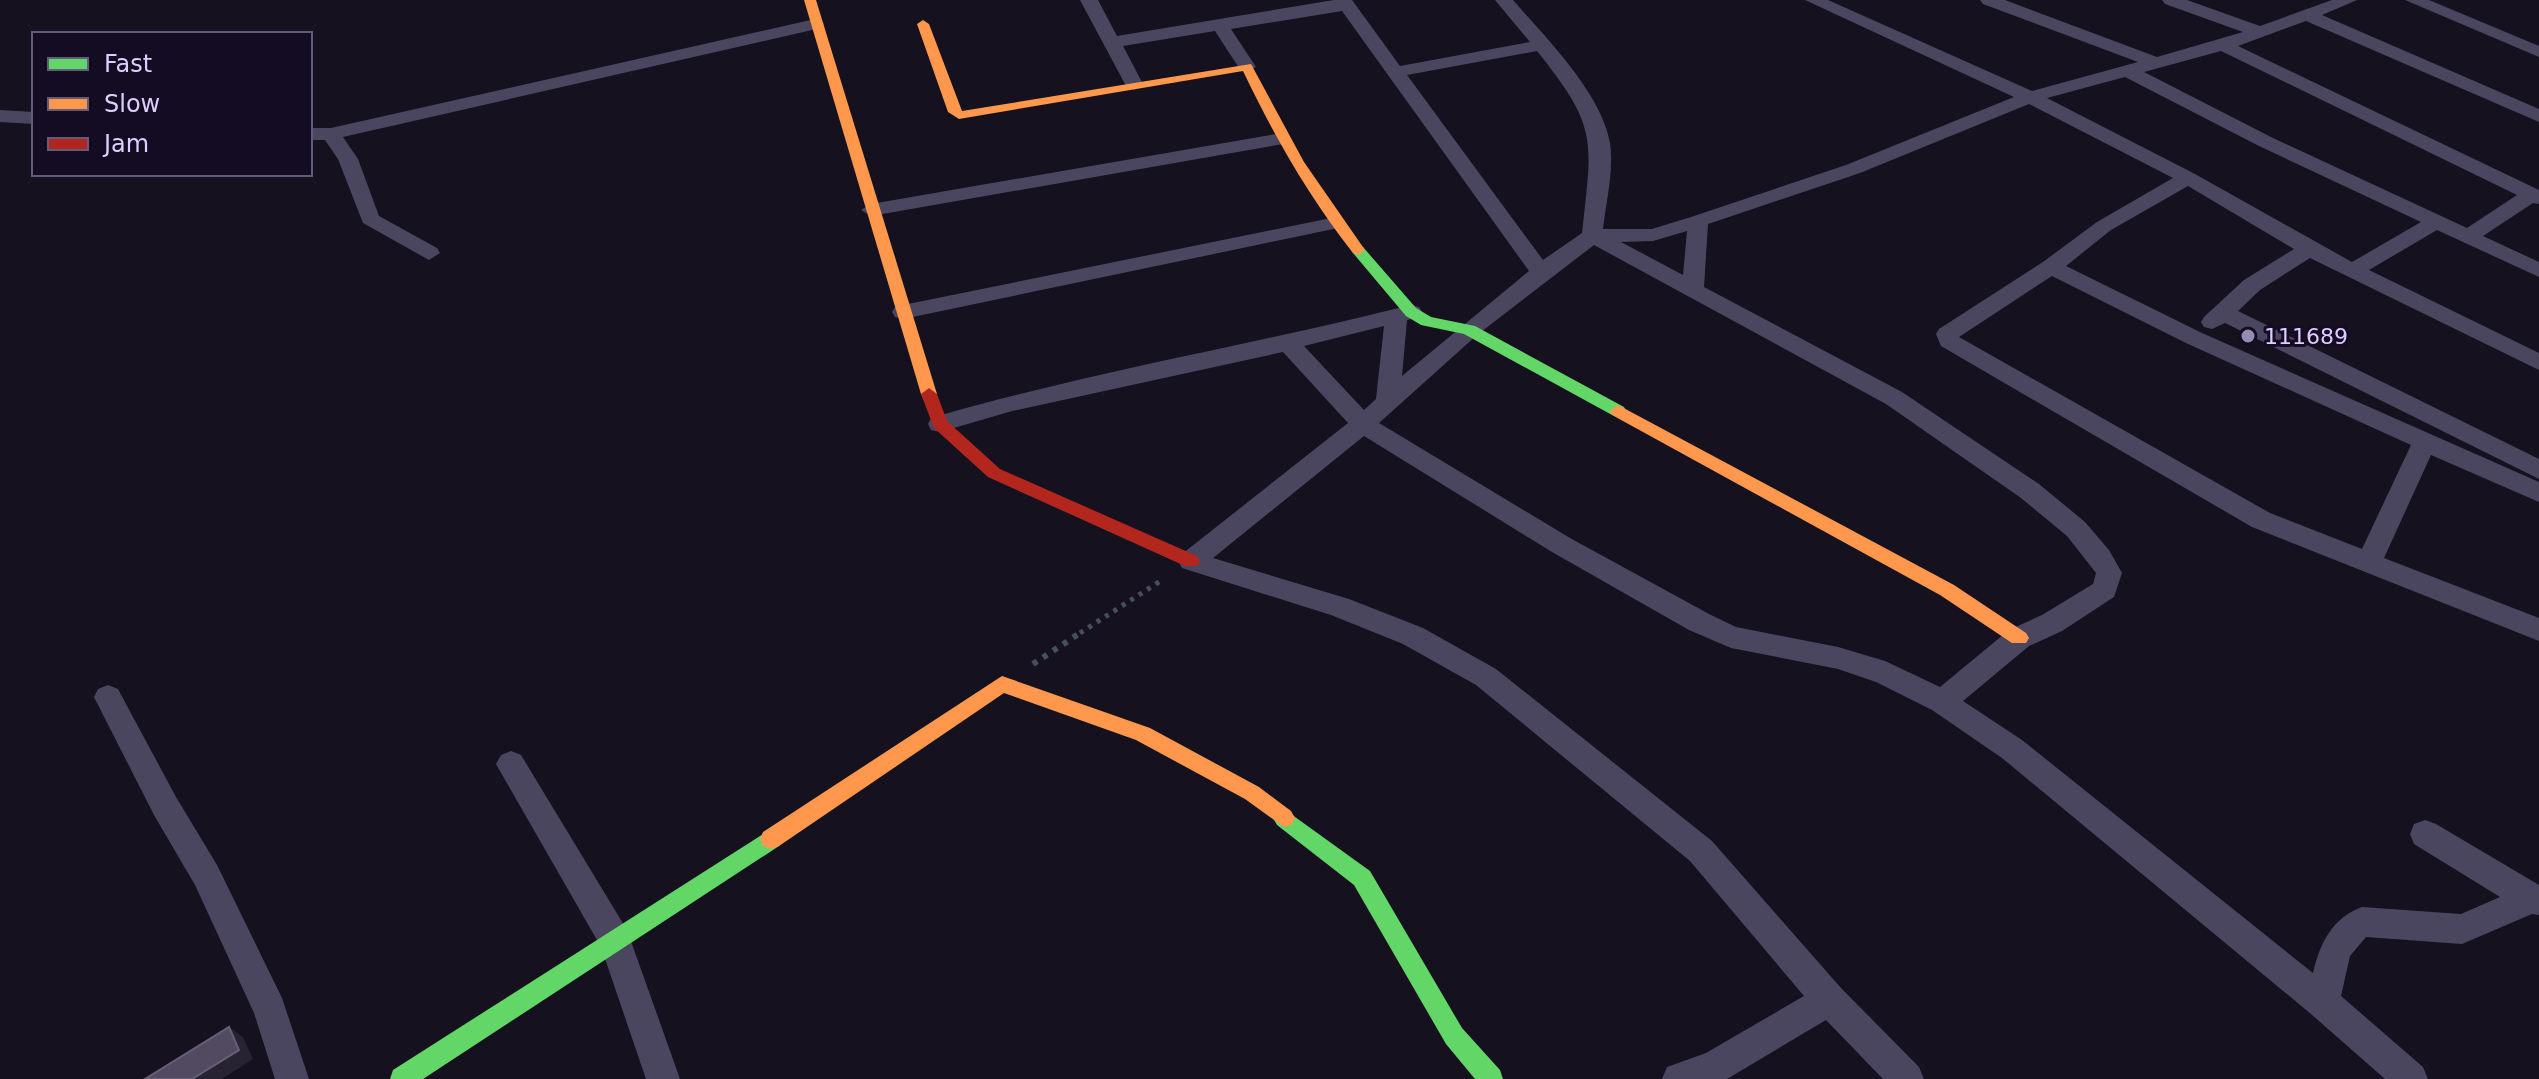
<svg xmlns="http://www.w3.org/2000/svg" width="2539" height="1079" font-family="'DejaVu Sans',sans-serif">
<style>
.lines{fill:none;stroke-linecap:round;stroke-linejoin:round}
.path-far1{stroke:#464f60;stroke-width:5;stroke-dasharray:4 6;stroke-linecap:butt}
.path{stroke:#464f60;stroke-width:6;stroke-dasharray:5 7;stroke-linecap:butt}
.street{fill:#4b465f;fill-rule:evenodd}
.fast{fill:#63d668;fill-rule:evenodd}
.slow{fill:#ff974d;fill-rule:evenodd}
.jam{fill:#b3261e;fill-rule:evenodd}
.shaded-wall{fill:#282332}
.building{fill:#514a60;stroke:#675f79;stroke-width:2}
.poi-dot{fill:#968cb0;stroke:#140c23;stroke-width:3}
.labels{text-anchor:middle;dominant-baseline:central;stroke-width:6;stroke-linejoin:round;paint-order:stroke}
.poi-label{font-size:22px;fill:#dcceff;stroke:#140c23;text-anchor:start}
</style>
<rect width="100%" height="100%" fill="#15111e"/>
<g class="lines">
<path class="path-far1" d="M1080 633 1162 580"/>
<path class="path" d="M1033 664 1083 631"/>
<g class="street">
<path d="M1080 0H1098L1117 36 1334 0H1352L1400 66 1530 42 1495 0H1513C1546 38 1601 92 1610 143 1614 171 1606 202 1603 229H1652L1691 217 1846 165 2014 97 1805 0H1828L2032 91 2138 62 1983 4 1980 0H2005L2157 57 2243 32 2165 4 2162 0H2187L2260 26 2332 0H2357L2322 15 2539 109V122L2306 21 2238 46 2539 190V204L2533 203 2483 236 2539 262V277L2437 230 2369 270 2539 353V370L2310 258 2260 290 2238 311 2539 459V479L2225 323 2212 329 2204 327 2201 322 2204 317 2244 280 2294 249 2188 186 2111 230 2066 266 2202 333 2539 482V502L2431 455 2384 558 2539 618V641L2252 527 1941 346 1936 334 1939 329 2043 262 2097 222 2173 178 2029 104 1860 173 1708 224 1704 287 1902 392 2039 484 2085 522 2109 550 2122 573 2114 597 2062 631 2029 646 1963 701 2022 740 2313 973C2320 943 2332 918 2362 907L2461 914 2500 897 2414 844 2410 834 2414 824 2425 820 2436 824 2539 885V915L2532 914 2462 944 2366 937 2350 956 2341 996 2423 1067 2428 1079H2385L2311 1014 2002 758 1932 710 1876 682 1838 669 1731 648 1689 630 1552 552 1364 436 1213 558 1349 599 1423 628 1496 669 1712 841 1841 988 1919 1067 1924 1079H1883L1826 1020 1727 1079H1662L1667 1067 1706 1053 1804 996 1690 861 1476 685 1403 644 1331 615 1182 568 1178 561 1182 554 1348 423 1283 352 1012 411 940 432 931 430 928 424 931 418C1089 372 1252 345 1411 305L1419 307 1422 312 1419 317 1407 320 1402 376 1529 271 1342 11 1231 29 1256 67 1247 72 1241 71 1215 31 1123 46 1143 84 1134 90 1125 84ZM1537 51C1599 128 1592 140 1582 233L1543 260 1407 75ZM2221 51 2517 195 2467 228 2273 138 2144 72ZM2125 77 2259 146 2421 222 2352 262 2195 174 2047 98ZM1687 231 1683 275 1621 242 1653 241ZM1594 245 1886 404 2021 498 2067 536 2096 573 2093 584 2042 615 2009 630 1940 687 1885 661 1838 647 1736 627 1709 614 1570 538 1379 423 1477 335ZM2052 276 2186 343 2411 445 2362 549 2270 513 1959 337ZM1384 326 1376 399 1364 410 1304 346Z"/>
<path d="M2405 0H2429L2539 46V57Z"/>
<path d="M815 19 821 20 824 24 821 28 343 137 358 159 379 216 437 248 440 253 429 260 363 223 338 159 325 140H310V128H331Z"/>
<path d="M0 110 34 112V124L0 122Z"/>
<path d="M1282 133 1292 139 1289 143 871 216 861 210 871 204Z"/>
<path d="M1336 217 1343 219 1346 223 1343 227 903 319 895 317 892 312 895 307 903 305Z"/>
<path d="M108 685 118 689 176 797 217 865 282 998 309 1079H275L254 1013 195 885 154 815 94 697 98 689Z"/>
<path d="M511 751 521 755 627 930 680 1079H646L601 947 496 764 501 755Z"/>
</g>
<g class="fast">
<path d="M1358 245 1363 247 1416 308 1431 317 1475 326 1624 407 1626 411 1624 415H1612L1464 334 1421 325 1406 316 1353 253 1351 250Z"/>
<path d="M1284 809 1370 871 1462 1028 1500 1070 1503 1079H1475L1446 1044 1354 885 1277 825 1273 818 1277 811Z"/>
<path d="M771 829 779 832 782 839 779 846 423 1079H390L393 1070Z"/>
</g>
<g class="slow">
<path d="M804 0H816L937 394 935 398H923L921 394Z"/>
<path d="M923 20 929 24 962 111 1251 64 1304 162 1365 250 1358 255 1353 253C1309 197 1274 136 1243 71L959 119 948 112 917 24Z"/>
<path d="M1618 405 1954 585 2026 633 2029 638 2026 643H2012L1940 595 1612 415 1610 411Z"/>
<path d="M1002 676 1150 728 1259 787 1291 811 1295 818 1291 825 1284 827 1245 799 1136 740 1004 693 779 846 771 849 763 846 760 839 763 832Z"/>
</g>
<path class="jam" d="M929 388 937 394 947 421 1000 469 1197 556 1200 561 1197 566H1185L988 477 934 428 921 394Z"/>
</g>
<path class="shaded-wall" d="M229 1027 243 1037 253 1059 222 1079H192Z"/>
<path class="building" d="M229 1027 239 1050 192 1079H145Z"/>
<circle class="poi-dot" cx="2248" cy="336" r="8"/>
<g class="labels">
<g class="poi-label">
<text x="2264" y="336">111689</text>
</g>
</g>
<rect x="32" y="32" width="280" height="144" fill="#140c23" stroke="#645a7b" stroke-width="2"/>
<rect x="48" y="58" width="40" height="12" fill="#63d668" stroke="#645a7b" stroke-width="2"/>
<text x="104" y="72" font-size="24" fill="#dcceff">Fast</text>
<rect x="48" y="98" width="40" height="12" fill="#ff974d" stroke="#645a7b" stroke-width="2"/>
<text x="104" y="112" font-size="24" fill="#dcceff">Slow</text>
<rect x="48" y="138" width="40" height="12" fill="#b3261e" stroke="#645a7b" stroke-width="2"/>
<text x="104" y="152" font-size="24" fill="#dcceff">Jam</text>
</svg>
